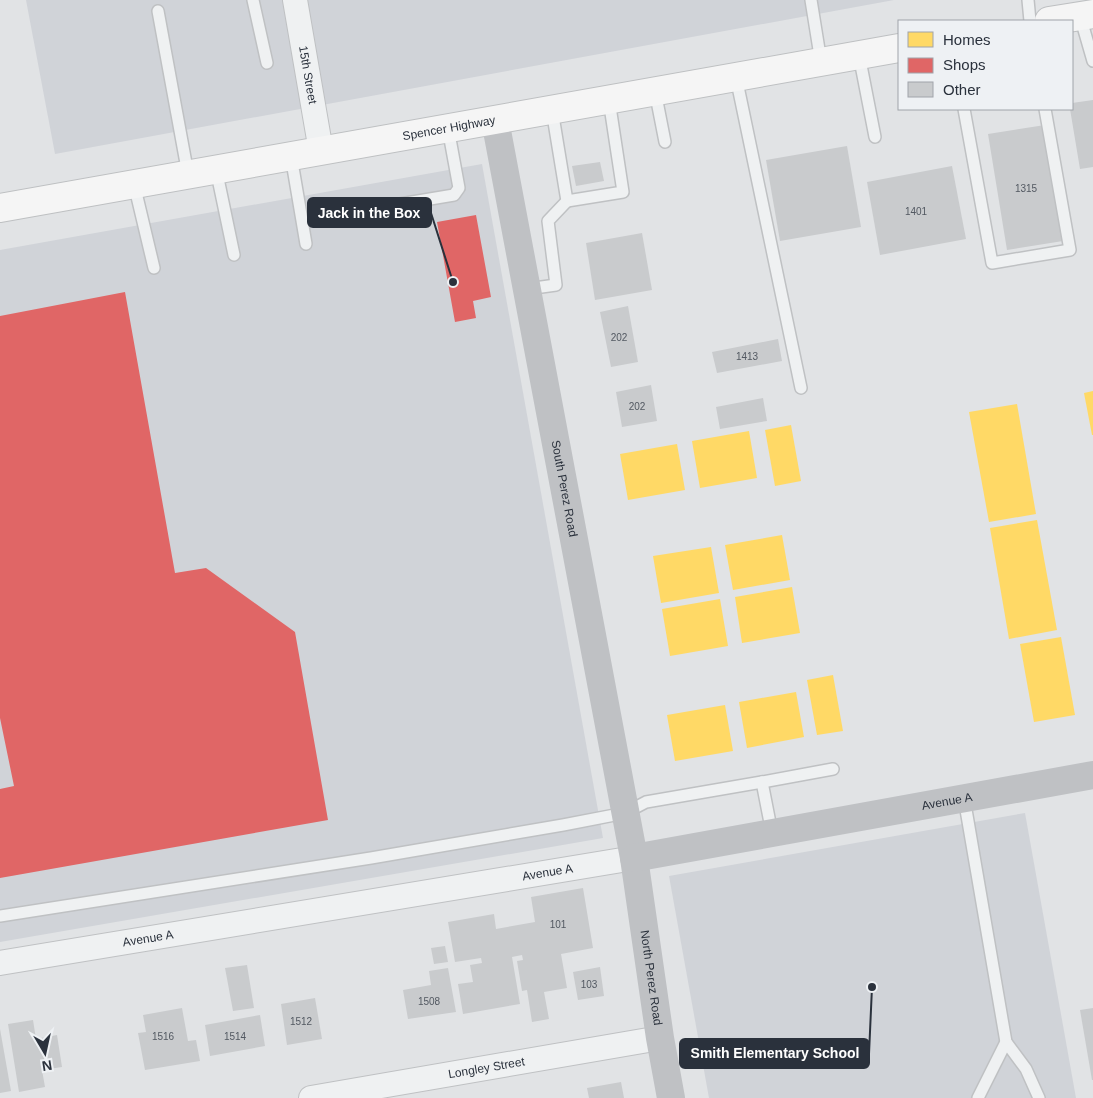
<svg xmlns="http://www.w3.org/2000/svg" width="1093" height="1098" font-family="Helvetica,sans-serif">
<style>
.built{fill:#d0d3d8}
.homes{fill:#ffd966}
.shops{fill:#e06666}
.building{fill:#c9cbcd}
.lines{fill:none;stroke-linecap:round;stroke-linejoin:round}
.lane-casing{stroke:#bfc1c3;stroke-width:14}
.street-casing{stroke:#bfc1c3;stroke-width:26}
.primary-casing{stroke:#bec0c2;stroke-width:30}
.lane{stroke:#eff1f2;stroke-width:11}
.street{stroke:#eff1f2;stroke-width:24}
.secondary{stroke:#bfc1c4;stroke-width:28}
.primary{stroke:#f5f5f5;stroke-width:28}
.labels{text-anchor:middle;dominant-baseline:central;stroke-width:5;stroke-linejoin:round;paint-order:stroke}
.number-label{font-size:10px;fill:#525861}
.street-label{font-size:12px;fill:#2a313c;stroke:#eef1f4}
.leader{fill:none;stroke:#2a313c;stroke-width:2}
.callout-dot{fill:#2a313c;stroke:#eef1f4;stroke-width:2}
.callout{fill:#2a313c;stroke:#2a313c;stroke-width:2}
.callout-label{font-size:14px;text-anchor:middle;font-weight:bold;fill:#fff}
</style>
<rect width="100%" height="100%" fill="#e1e3e5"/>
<g class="built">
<path d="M26 0H894L55 154Z"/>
<path d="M482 164 603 838 0 942V250Z"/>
<path d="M1025 813 1076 1098H709L669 876Z"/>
</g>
<g class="homes">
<path d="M1093 391V435H1092L1084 393Z"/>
<path d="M1017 404 1036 514 989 522 969 412Z"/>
<path d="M791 425 801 481 775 486 765 430Z"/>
<path d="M749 431 757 478 700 488 692 441Z"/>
<path d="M677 444 685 490 628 500 620 454Z"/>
<path d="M1037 520 1057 630 1009 639 990 528Z"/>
<path d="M782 535 790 580 733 590 725 545Z"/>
<path d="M711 547 719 593 661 603 653 556Z"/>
<path d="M792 587 800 633 742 643 735 597Z"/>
<path d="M720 599 728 646 670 656 662 609Z"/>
<path d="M1061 637 1075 715 1034 722 1020 644Z"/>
<path d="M833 675 843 731 817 735 807 680Z"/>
<path d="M796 692 804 737 747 748 739 702Z"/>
<path d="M725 705 733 751 675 761 667 715Z"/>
</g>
<g class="shops">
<path d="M476 215 491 297 473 301 476 318 455 322 437 222Z"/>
<path d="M125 292 175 573 206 568 295 632 328 820 0 878V789L14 786 0 718V316Z"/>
</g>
<g class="building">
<path d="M1093 100V167L1080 169 1070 109H1072V103Z"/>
<path d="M1045 125 1063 241 1007 250 988 134Z"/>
<path d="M847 146 861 227 780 241 766 160Z"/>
<path d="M600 162 604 181 576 186 572 166Z"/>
<path d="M952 166 966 239 880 255 867 182Z"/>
<path d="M642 233 652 290 595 300 586 243Z"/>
<path d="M628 306 638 362 611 367 600 312Z"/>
<path d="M778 339 782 361 717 373 712 352Z"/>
<path d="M651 385 657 421 622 427 616 392Z"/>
<path d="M763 398 767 421 720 429 716 407Z"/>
<path d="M583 888 593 948 561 954 567 988 544 992 549 1019 532 1022 527 990 522 991 517 961 523 960 522 955 512 957 520 1004 463 1014 458 984 473 982 470 965 482 963 481 958 455 962 448 922 494 914 496 929 535 922 531 897Z"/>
<path d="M445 946 448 962 434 964 431 948Z"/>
<path d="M247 965 254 1008 233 1011 225 968Z"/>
<path d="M600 967 604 996 578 1000 573 972Z"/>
<path d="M448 968 456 1012 408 1019 403 990 431 985 429 971Z"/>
<path d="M315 998 322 1039 287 1045 281 1004Z"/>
<path d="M182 1008 188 1041 196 1040 200 1061 145 1070 138 1033 146 1032 143 1015Z"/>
<path d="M1093 1008V1080H1092L1080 1010Z"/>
<path d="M260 1015 265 1046 210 1056 205 1025Z"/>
<path d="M33 1020 36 1039 57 1035 62 1067 42 1070 45 1087 19 1092 8 1024Z"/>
<path d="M0 1029 11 1091 0 1093Z"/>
<path d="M621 1082 624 1098H589L587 1088Z"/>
</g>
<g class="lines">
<defs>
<g id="lane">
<path d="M253 0 267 63"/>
<path d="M811 0 821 62"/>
<path d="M1028 0 1030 21"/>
<path d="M158 11 188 174"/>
<path d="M1080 16 1093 61"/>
<path d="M859 55 875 137"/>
<path d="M736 77 801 388"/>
<path d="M655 91 665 142"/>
<path d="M964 109 992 263 1070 250 1045 109"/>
<path d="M552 110 567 201 623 192 609 100"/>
<path d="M291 156 306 244"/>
<path d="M216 169 234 255"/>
<path d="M134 184 154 268"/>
<path d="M370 209 454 195 459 188 448 128"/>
<path d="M527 289 556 285 548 221 567 201"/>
<path d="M964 798 1006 1042 1026 1069 1039 1098"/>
<path d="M772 833 762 782 833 769"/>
<path d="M0 916 371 858 563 825 625 813 646 802 762 782"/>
<path d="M978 1098 1006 1042"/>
</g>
<g id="street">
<path id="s1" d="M295 0 321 151"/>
<path id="s2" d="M0 963 634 858"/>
<path id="s3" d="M311 1098 660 1038"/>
</g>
<g id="primary">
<path d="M1049 21 1093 14"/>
<path id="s6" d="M0 208 899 48"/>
</g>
</defs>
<use href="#lane" class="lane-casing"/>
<use href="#street" class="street-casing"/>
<use href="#primary" class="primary-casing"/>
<use href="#lane" class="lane"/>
<use href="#street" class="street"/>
<g class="secondary">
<path id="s4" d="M495 120 634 858 660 1038 671 1098"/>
<path id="s5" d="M634 858 1093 775"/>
</g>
<use href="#primary" class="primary"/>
</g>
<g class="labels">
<g class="number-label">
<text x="1026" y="188">1315</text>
<text x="916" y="211">1401</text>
<text x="619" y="337">202</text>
<text x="747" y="356">1413</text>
<text x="637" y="406">202</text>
<text x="558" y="924">101</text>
<text x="589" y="984">103</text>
<text x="429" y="1001">1508</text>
<text x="301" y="1021">1512</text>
<text x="163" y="1036">1516</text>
<text x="235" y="1036">1514</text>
</g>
<g class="street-label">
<text stroke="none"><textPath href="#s1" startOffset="76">15th Street</textPath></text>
<text stroke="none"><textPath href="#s6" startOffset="456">Spencer Highway</textPath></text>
<text stroke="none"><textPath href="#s4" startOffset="375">South Perez Road</textPath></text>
<text stroke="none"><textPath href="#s5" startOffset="318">Avenue A</textPath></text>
<text stroke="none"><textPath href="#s2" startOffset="555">Avenue A</textPath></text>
<text stroke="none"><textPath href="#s2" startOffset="150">Avenue A</textPath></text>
<text stroke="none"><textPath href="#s4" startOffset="872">North Perez Road</textPath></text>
<text stroke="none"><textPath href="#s3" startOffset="178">Longley Street</textPath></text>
</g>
</g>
<path class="leader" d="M453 282L431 213M872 987L869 1054"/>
<g class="callout-dot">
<circle cx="453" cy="282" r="5"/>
<circle cx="872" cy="987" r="5"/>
</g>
<g class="callout">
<rect x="308" y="198" width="123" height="29" rx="5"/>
<rect x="680" y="1039" width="189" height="29" rx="5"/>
</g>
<g class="callout-label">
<text x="369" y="218">Jack in the Box</text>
<text x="775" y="1058">Smith Elementary School</text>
</g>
<rect x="898" y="20" width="175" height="90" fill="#eef1f4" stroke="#a0a4aa"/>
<rect x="908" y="32" width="25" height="15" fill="#ffd966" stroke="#a0a4aa"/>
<text x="943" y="45" font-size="15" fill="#2a313c">Homes</text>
<rect x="908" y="58" width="25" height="15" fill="#e06666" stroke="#a0a4aa"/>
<text x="943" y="70" font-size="15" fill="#2a313c">Shops</text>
<rect x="908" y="82" width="25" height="15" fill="#c9cbcd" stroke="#a0a4aa"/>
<text x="943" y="95" font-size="15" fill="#2a313c">Other</text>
<g transform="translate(45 1053) rotate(171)" stroke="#eef1f4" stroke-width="4" paint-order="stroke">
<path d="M0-4L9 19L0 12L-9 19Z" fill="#2a313c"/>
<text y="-8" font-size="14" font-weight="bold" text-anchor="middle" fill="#2a313c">N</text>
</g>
</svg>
